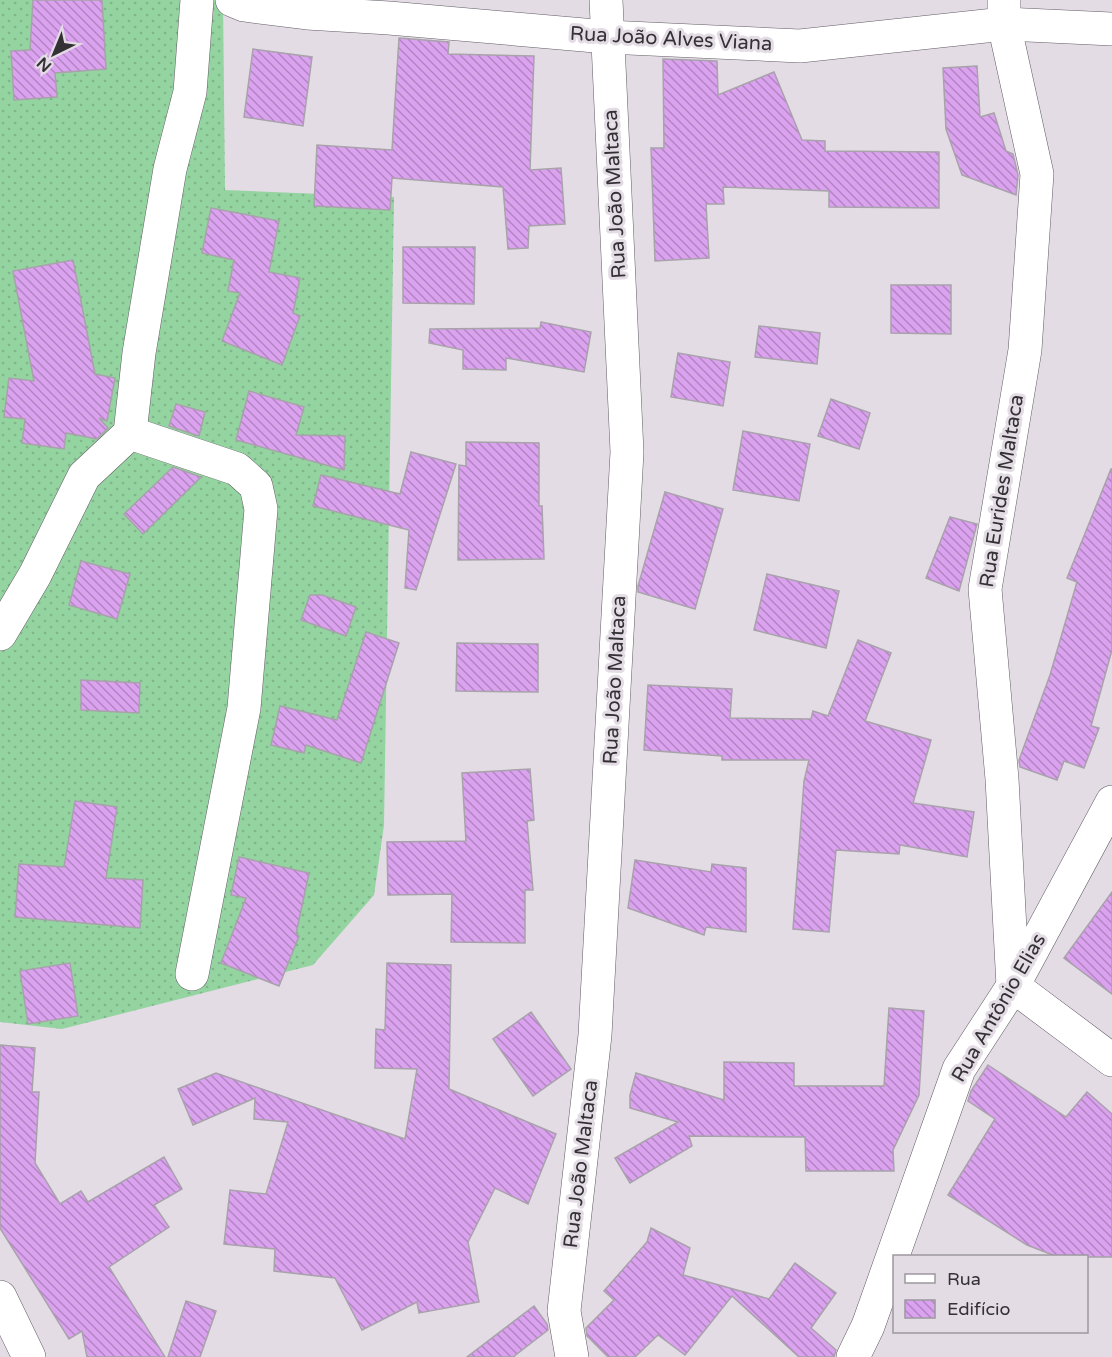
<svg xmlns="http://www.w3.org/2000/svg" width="1112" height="1357" font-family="'Varela Round',sans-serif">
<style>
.grass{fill:url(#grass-dots)}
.building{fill:url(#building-back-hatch);stroke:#a8a2ab;stroke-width:1.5}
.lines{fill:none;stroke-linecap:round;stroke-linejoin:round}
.minor-casing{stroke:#625c64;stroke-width:34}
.minor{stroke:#fff;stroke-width:33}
.labels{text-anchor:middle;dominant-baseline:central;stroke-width:6;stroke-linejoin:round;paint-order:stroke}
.street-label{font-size:20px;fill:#343135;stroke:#e3dce5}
</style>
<defs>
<pattern id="grass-dots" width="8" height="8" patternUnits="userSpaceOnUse" patternTransform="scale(1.5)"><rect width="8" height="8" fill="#94d4a0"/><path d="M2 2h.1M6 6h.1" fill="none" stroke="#80b68a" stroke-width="1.8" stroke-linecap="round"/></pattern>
<pattern id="building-back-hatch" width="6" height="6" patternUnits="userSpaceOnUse" patternTransform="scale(1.5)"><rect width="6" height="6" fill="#dba3ef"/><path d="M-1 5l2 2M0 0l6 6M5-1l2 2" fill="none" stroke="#b285c2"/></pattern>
</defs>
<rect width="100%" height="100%" fill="#e3dce5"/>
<path class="grass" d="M0 0H223L225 190 394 197 384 825 374 895 313 965 62 1029 0 1022Z"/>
<g class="building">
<path d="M33 0H102L106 69 55 73 57 97 14 100 11 51 30 50Z"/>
<path d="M399 38 449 42 448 54 534 56 530 170 561 168 565 224 529 226 528 248 508 249 503 187 392 178 390 210 314 206 317 145 392 150Z"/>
<path d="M253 49 312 57 303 126 244 117Z"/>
<path d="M663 59 717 61 718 95 774 72 802 140 825 141V151L939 152V208L829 207V191L723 187 724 204H706L709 258 655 261 651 148H664Z"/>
<path d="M977 66 980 117 994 113 1006 151 1013 154 1018 175 1016 195 962 175 946 129 943 68Z"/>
<path d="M211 208 279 221 269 272 300 278 293 313 300 316 282 365 222 341 240 293 228 291 234 260 202 253Z"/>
<path d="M403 247H475L474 304 403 303Z"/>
<path d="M73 260 95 374 115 378 107 421 99 418 108 428 97 439 66 433 64 449 22 443 25 419 4 417 9 378 34 381 13 271Z"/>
<path d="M891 285H951V334L891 333Z"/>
<path d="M541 322 591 332 584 372 506 358V370L463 369V350L429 343 430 329 540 328Z"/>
<path d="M759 326 820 333 817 364 755 357Z"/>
<path d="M678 353 730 362 723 406 671 397Z"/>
<path d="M249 391 304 407 296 435 345 436 344 470 236 440Z"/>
<path d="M831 399 870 413 859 449 818 436Z"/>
<path d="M176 404 205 412 199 436 169 426Z"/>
<path d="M743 431 810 444 799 501 733 490Z"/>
<path d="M466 442 539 443V506H542L544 559 458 560 459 465 466 466Z"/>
<path d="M411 452 456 464 416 590 405 588 409 530 313 506 321 475 400 494Z"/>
<path d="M173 467 201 477 143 534 124 514Z"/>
<path d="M1111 469H1112V650L1091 726 1099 728 1084 768 1064 761 1057 780 1020 767 1019 760 1050 675 1077 582 1067 578Z"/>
<path d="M665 492 723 509 695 609 638 592V586Z"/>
<path d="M950 517 977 524 959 591 926 578Z"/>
<path d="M81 561 130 574 117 619 69 605Z"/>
<path d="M767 574 839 591 826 648 754 630Z"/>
<path d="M310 595H322L356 607 346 636 301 620Z"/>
<path d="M366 632 399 643 361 763 306 745 304 753 271 745 280 706 337 720Z"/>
<path d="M858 640 891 653 865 721 931 740 913 803 974 812 967 857 900 845 899 854 836 850 829 932 793 929 804 781 809 760H722V756L644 750 648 685 732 689 730 718 811 719 813 711 828 716Z"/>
<path d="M457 643 538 644V692L456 691Z"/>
<path d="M81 680 140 683 139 713 81 710Z"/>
<path d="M530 769 534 820 527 821 533 890H525V943L451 942 452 894 388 895 387 842 466 841 462 773Z"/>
<path d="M75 801 117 807 106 878 143 880 140 928 15 917 19 864 64 867Z"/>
<path d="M239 857 309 873 296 934 299 936 279 986 221 963 246 898 231 895Z"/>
<path d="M635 860 711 872 712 864 746 868V932L706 927 704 935 628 908Z"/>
<path d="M1112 892V994L1064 958Z"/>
<path d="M70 963 78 1016 28 1024 20 971Z"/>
<path d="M387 963 451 965 449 1089 556 1134 528 1204 495 1188 468 1242 479 1302 419 1313 417 1302 362 1330 335 1278 274 1271 275 1249 224 1244 230 1190 266 1194 288 1122 254 1119 255 1098 193 1125 178 1089 216 1073 405 1139 417 1069 375 1068 376 1029 385 1030Z"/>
<path d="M889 1008 924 1011 919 1095 893 1150 894 1171H806L805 1137 689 1136 692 1146 630 1183 615 1158 678 1122 630 1108V1095L636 1073 724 1100V1062L794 1063V1086H884Z"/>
<path d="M531 1012 571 1069 533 1096 493 1039Z"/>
<path d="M0 1045 35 1048 32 1092H39L35 1163 60 1204 81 1191 88 1202 164 1157 182 1189 154 1205 169 1227 109 1267 165 1357H87L82 1331 69 1339 0 1228Z"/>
<path d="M988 1065 1066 1117 1087 1092 1112 1114V1257H1058L1027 1245 948 1195 995 1119 968 1101 971 1091Z"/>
<path d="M651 1228 690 1248 683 1275 769 1299 795 1263 836 1293 811 1328 836 1350 834 1357H799L732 1296 685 1355 658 1335 635 1357H608L587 1336 586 1328 614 1300 604 1291 647 1242Z"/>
<path d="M186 1301 216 1311 200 1357H168Z"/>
<path d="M534 1306 547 1324 548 1330 513 1357H467Z"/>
</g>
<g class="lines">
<defs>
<g id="minor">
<path d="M232 0 244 5 307 13 389 18 607 37 800 46 1004 24 1112 29"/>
<path d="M1004 0V24L1037 174 1025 350 985 589 1002 779 1013 986 1112 1060"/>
<path d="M130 433 237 469 256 486 261 509 244 708 192 974"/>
<path d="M0 634 35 575 84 476 130 433 139 353 170 169 190 92 197 0"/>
<path d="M0 1297 29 1357"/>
<path d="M572 1357 564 1311 595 1035 627 452 606 0"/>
<path d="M853 1357 868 1326 959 1069 1013 986 1112 802"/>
</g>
</defs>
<use href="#minor" class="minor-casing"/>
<use href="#minor" class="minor"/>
</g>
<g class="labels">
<g class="street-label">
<text transform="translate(671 39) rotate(3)">Rua João Alves Viana</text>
<text transform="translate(615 194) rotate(-93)">Rua João Maltaca</text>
<text transform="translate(1002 491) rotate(-81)">Rua Eurides Maltaca</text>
<text transform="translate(615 680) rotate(-87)">Rua João Maltaca</text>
<text transform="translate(999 1008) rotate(-60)">Rua Antônio Elias</text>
<text transform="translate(581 1164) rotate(-83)">Rua João Maltaca</text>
</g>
</g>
<rect x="893" y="1255" width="195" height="78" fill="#e3dce5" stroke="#9d989f" stroke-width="1.5"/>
<rect x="905" y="1274" width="30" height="9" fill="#ffffff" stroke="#9d989f" stroke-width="1.5"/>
<text x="947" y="1285" font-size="18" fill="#343135">Rua</text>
<rect x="905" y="1300" width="30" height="18" fill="url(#building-back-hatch)" stroke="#9d989f" stroke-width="1.5"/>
<text x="947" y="1315" font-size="18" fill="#343135">Edifício</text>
<g transform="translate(54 54) rotate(223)" stroke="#e3dce5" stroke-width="4.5" paint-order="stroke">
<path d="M0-4.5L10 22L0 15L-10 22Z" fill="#343135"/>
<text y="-9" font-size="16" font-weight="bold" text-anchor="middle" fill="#343135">N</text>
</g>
</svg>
